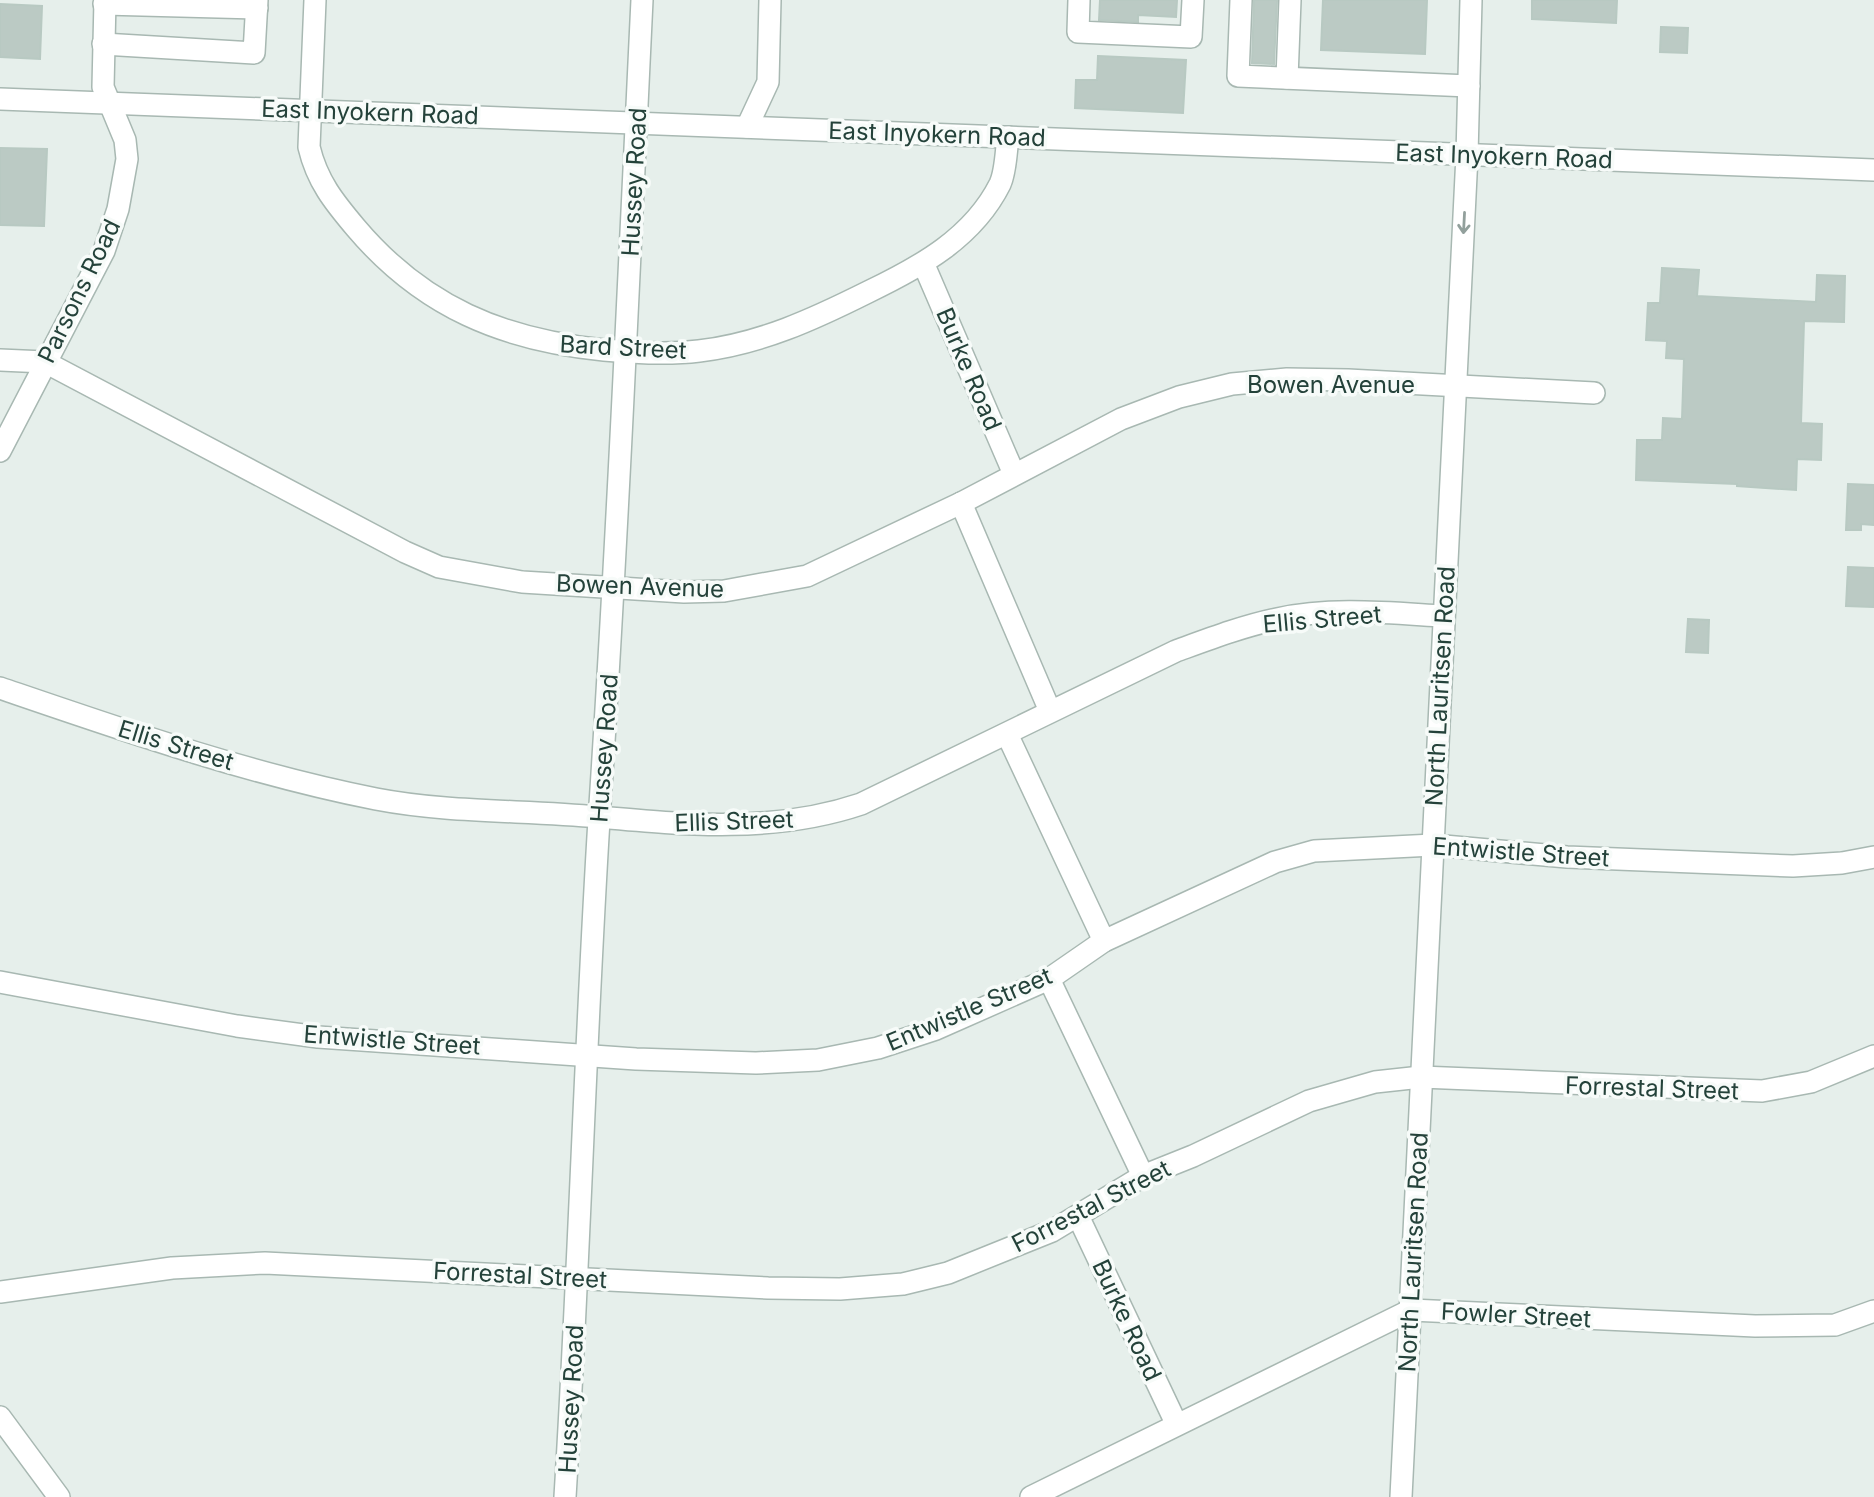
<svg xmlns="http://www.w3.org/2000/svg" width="1874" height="1497" font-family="Inter,sans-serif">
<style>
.building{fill:#bbcac4;stroke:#b8c9c2;stroke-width:2}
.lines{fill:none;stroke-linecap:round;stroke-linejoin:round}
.minor-casing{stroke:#a8b8b2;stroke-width:24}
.minor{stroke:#fff;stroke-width:21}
.oneway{stroke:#92a09c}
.labels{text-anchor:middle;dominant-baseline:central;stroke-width:7;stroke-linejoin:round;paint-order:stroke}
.street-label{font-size:24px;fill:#24423a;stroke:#f7fbf9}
</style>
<rect width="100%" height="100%" fill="#e6efeb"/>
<g class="building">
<path d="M1100 0H1177L1176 17 1138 15V22L1099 20Z"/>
<path d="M1254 0H1277L1274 64 1252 63Z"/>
<path d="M1323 0H1427L1425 54 1321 50Z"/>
<path d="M1532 0H1617L1616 23 1532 19Z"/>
<path d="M0 4 42 6 40 59 0 57Z"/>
<path d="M1661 27 1688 28 1687 53 1660 52Z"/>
<path d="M1098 56 1186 60 1183 113 1075 108 1076 80H1097Z"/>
<path d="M0 148 47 149 44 226 0 225Z"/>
<path d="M1662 268 1699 270 1697 296 1816 302 1817 275 1845 276 1844 322 1804 321 1801 423 1822 424 1821 460 1797 459 1796 490 1737 486V484L1636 480 1637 440H1662L1663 418 1682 419 1684 359 1666 358 1667 341 1646 340 1648 303H1660Z"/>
<path d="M1848 484 1874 485V525L1861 524V530H1846Z"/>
<path d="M1848 567 1874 568V607L1846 606Z"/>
<path d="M1688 619 1709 620 1708 653 1686 652Z"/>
</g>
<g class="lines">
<defs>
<g id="minor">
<path d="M315 0 309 147C317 181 334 202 356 228 423 307 503 340 604 350 636 353 667 355 699 351 760 344 814 319 868 292 920 267 973 238 1000 184 1006 171 1006 151 1008 137"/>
<path d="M1079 0 1078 32 1191 37 1193 0"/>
<path d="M1241 0 1238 76 1469 86"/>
<path d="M104 4 257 8"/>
<path d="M103 44 254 53 257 0"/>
<path d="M1287 78 1290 0"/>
<path d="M0 99 1874 170"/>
<path d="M747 127 768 82 770 0"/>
<path d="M924 265 1014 474"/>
<path d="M0 360 45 362 405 552 439 567 522 582 684 592 724 591 807 576 961 503 1121 419 1179 397 1232 384 1287 379 1348 380 1594 393"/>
<path d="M0 451 104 251 118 209 127 159 125 140 103 87 105 0"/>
<path d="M961 503 1050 711"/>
<path d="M0 688C123 730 249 774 376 799 449 813 525 810 598 817 687 825 775 833 861 804L1176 651C1209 639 1243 626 1277 619 1331 607 1389 613 1443 616"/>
<path d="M1007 734 1104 941"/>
<path d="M1049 979 1143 1176"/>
<path d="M0 982 237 1026 318 1037 636 1059 756 1063 818 1060 878 1048 936 1029 1049 979 1104 941 1275 862 1314 851 1433 845 1567 857 1793 866 1842 863 1874 857"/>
<path d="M1078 1216 1176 1423"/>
<path d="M0 1292 172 1268 265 1263 768 1288 840 1289 903 1284 948 1273 1052 1231 1143 1176 1193 1156 1309 1101 1375 1082 1421 1077 1762 1091 1811 1082 1874 1056"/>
<path d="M0 1417 59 1497"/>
<path d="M565 1497C579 1271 585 1045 599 820 617 547 629 273 642 0"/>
<path d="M1031 1497 1411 1310 1755 1326 1835 1325 1874 1311"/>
<path d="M1401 1497 1467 155 1471 0"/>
</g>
</defs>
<use href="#minor" class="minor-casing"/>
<use href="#minor" class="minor"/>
</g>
<defs><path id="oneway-shaft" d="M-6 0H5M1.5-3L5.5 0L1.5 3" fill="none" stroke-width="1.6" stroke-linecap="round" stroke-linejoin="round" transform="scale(1.75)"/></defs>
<use class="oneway" href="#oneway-shaft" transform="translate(1464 223) rotate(93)"/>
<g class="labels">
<g class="street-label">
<text transform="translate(370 112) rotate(2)">East Inyokern Road</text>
<text transform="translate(937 134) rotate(2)">East Inyokern Road</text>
<text transform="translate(1504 156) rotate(2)">East Inyokern Road</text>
<text transform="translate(634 182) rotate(-87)">Hussey Road</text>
<text transform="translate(79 291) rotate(-64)">Parsons Road</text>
<text transform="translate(623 347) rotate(3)">Bard Street</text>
<text transform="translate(969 369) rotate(67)">Burke Road</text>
<text x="1331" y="384">Bowen Avenue</text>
<text transform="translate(640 586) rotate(2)">Bowen Avenue</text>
<text transform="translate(1322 619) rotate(-5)">Ellis Street</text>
<text transform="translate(1440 686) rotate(-87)">North Lauritsen Road</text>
<text transform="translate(176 745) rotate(17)">Ellis Street</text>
<text transform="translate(604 748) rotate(-86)">Hussey Road</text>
<text transform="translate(734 821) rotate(-2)">Ellis Street</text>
<text transform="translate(1521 852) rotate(4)">Entwistle Street</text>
<text transform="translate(969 1009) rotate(-23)">Entwistle Street</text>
<text transform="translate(392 1040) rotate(4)">Entwistle Street</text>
<text transform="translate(1652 1088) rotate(2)">Forrestal Street</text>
<text transform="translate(1091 1206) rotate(-27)">Forrestal Street</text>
<text transform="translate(1413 1252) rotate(-87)">North Lauritsen Road</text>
<text transform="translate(520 1275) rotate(3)">Forrestal Street</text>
<text transform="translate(1516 1315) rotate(3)">Fowler Street</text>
<text transform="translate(1127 1320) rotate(65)">Burke Road</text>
<text transform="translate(571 1399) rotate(-87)">Hussey Road</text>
</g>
</g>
</svg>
